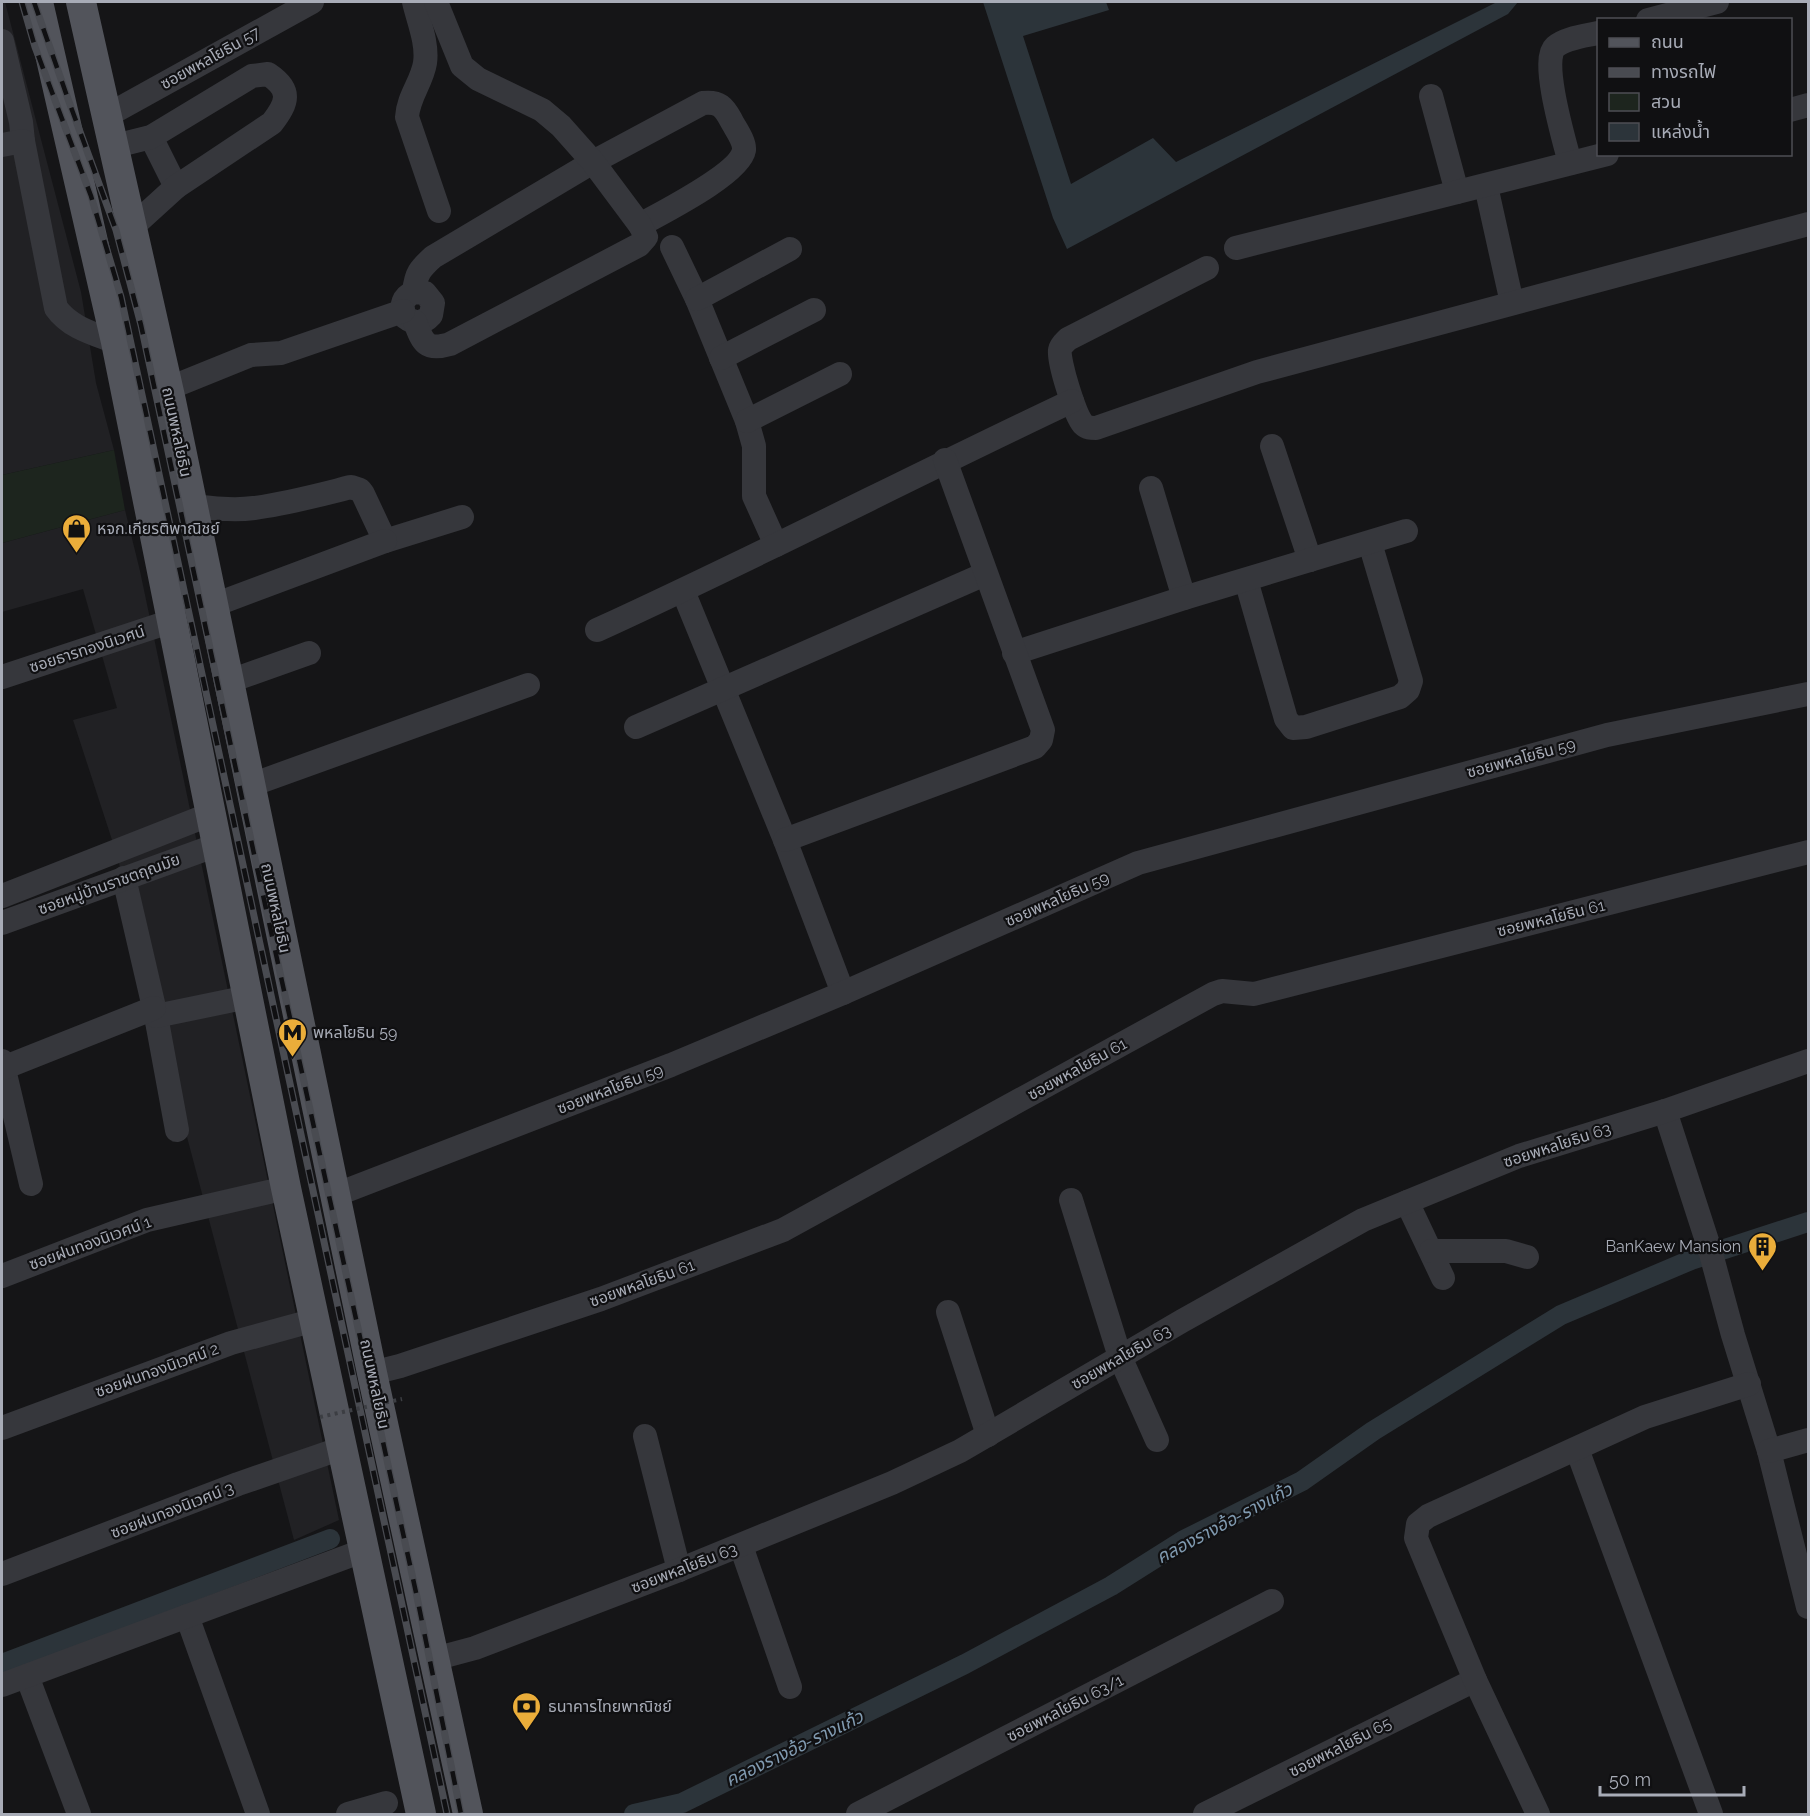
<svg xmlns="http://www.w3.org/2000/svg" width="1810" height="1816" font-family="Raleway,'Noto Sans Thai',sans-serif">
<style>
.built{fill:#212124}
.green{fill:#1d251e}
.water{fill:#2c343a}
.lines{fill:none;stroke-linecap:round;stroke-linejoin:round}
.canal{stroke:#2c343a;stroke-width:20}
.minor{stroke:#36373c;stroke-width:24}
.major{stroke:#52545b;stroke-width:30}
.rail-casing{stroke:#494b51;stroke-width:7}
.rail{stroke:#101012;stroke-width:4.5;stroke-dasharray:14;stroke-linecap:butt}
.path-bridge{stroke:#3c3e43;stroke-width:4;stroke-dasharray:3 4.5;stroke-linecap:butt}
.labels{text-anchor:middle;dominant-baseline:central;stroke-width:4.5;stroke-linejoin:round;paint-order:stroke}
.street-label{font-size:16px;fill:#a8acb7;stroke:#101012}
.poi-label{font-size:16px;fill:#a8acb7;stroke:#101012;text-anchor:start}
.water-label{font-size:18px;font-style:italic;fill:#809ab0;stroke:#101012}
</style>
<rect width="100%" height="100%" fill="#151517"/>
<g class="built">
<path d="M2 2H5L81 292 96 383 114 450 2 475Z"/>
<path d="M125 510 140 571 339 1520 294 1540 187 1137 172 1142 145 1023 163 1015 113 843 73 720 117 708 83 589 2 612V543Z"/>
</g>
<path class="green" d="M114 450 125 510 2 543V475Z"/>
<path class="water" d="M983 2H1106L1109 10 1023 36 1071 184 1153 138 1176 162 1497 2H1518L1508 14 1067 249 1053 218Z"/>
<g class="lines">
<g class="canal">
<path d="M2 1664 330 1539"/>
<path d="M634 1814 682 1803 965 1664 1111 1586 1184 1540 1302 1481 1373 1431 1561 1315 1691 1260 1808 1222"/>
</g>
<g class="minor">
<path d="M414 2C418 20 428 43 425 63 422 82 408 97 407 117L439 211"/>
<path d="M1648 20 1717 2"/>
<path d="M2 41 21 122 23 141"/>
<path d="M1431 96 1457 192"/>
<path d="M1790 110 1808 105"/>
<path d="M108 115 312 2"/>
<path d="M151 137 176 187"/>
<path d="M2 145 23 141 56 308C70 328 95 334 116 342"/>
<path d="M115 146 151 137 252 76 268 74C292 90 288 102 272 123L176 187 132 227"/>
<path d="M1570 163C1565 143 1540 60 1555 47 1565 38 1585 36 1598 33"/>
<path d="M1486 186 1512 303"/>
<path d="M672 247 697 299 747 421 754 446V496L776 545"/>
<path d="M1236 248 1607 154"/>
<path d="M1207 268 1068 339C1065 342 1061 345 1060 350 1058 361 1075 415 1083 424 1087 428 1091 428 1096 428L1257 372 1808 224"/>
<path d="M414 292 425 293 433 303 431 315C423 324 414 324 405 317 400 305 403 297 414 292 416 273 420 269 433 257L593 162 703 103C719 101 724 107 731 120 735 128 745 141 744 150 740 174 661 213 640 225"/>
<path d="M697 299 790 249"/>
<path d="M415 322C423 343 426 351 450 344L639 245 646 237 640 225 593 162 561 126 542 110 478 79 462 66 436 2"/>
<path d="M721 358 814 310"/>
<path d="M167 389 251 355 281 353 403 311"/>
<path d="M747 421 840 374"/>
<path d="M1272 446 1310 560"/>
<path d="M1151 488 1184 598"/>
<path d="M192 506C213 508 233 511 254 508 286 504 319 495 351 487L360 490 363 494 385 541 462 517"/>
<path d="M1246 580 1286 719 1293 728 1306 727 1400 697 1408 690 1411 681 1370 543"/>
<path d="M683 591 785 840 843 993"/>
<path d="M214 605 385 541"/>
<path d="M597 630C757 557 913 476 1072 401"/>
<path d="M1014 653 1184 598 1406 531"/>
<path d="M2 677 172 621"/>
<path d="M230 681 309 653"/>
<path d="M636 727 985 574"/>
<path d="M251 785 528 685"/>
<path d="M785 840 1035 747 1041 740 1043 730 945 460"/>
<path d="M124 878 156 1016 177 1130"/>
<path d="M2 896 211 814"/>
<path d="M2 923 217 845"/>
<path d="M156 1016 248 997"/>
<path d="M2 1061 31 1184"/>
<path d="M3 1068 154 1008"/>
<path d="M1665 1111 1710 1250 1733 1335 1769 1451 1808 1607"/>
<path d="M335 1195 671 1065 843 993 1138 863 1607 735 1808 694"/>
<path d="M1071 1200 1120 1357 1157 1440"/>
<path d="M1407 1202 1443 1278"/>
<path d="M1431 1251H1506L1527 1257"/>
<path d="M2 1276 147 1220 286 1188"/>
<path d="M948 1312 988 1435"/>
<path d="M372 1373 400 1366 601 1299 783 1230 1213 994 1222 991 1254 994 1808 852"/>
<path d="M2 1428 231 1343 315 1320"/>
<path d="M645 1436 679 1570"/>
<path d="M1577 1449 1711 1814"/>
<path d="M1769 1451 1808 1440"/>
<path d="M741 1546 790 1687"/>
<path d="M2 1574 238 1484 342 1448"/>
<path d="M187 1616 258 1814"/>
<path d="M434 1659 475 1648 679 1570 892 1483 960 1451 1182 1321 1363 1220 1519 1156 1665 1111 1808 1061"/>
<path d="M27 1676 79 1814"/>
<path d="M2 1685 365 1550"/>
<path d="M348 1814 386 1803"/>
<path d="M858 1814 1272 1601"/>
<path d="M1205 1814 1475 1680"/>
<path d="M1538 1814 1475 1680 1416 1538 1418 1524 1428 1516 1645 1417 1749 1384"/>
</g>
<g class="major">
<path d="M38 2 116 342 286 1188 421 1814"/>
<path d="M81 2 171 401 372 1373 468 1814"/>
</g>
<defs>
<g id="rail">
<path d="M22 2 35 47 91 196 121 297 447 1814"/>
<path d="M34 2 68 99 116 230 141 325 254 854 417 1597 461 1814"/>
</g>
</defs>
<use href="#rail" class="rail-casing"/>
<use href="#rail" class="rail"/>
<path class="path-bridge" d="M320 1417 402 1399"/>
</g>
<defs>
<symbol id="shop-pin" viewBox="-11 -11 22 30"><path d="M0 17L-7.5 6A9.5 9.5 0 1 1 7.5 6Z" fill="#eaad3a" stroke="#101012"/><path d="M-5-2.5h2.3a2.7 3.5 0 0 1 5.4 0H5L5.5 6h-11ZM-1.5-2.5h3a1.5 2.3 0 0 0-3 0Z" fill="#111"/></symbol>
<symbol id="metro-pin" viewBox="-11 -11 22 30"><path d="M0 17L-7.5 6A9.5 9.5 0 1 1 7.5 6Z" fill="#eaad3a" stroke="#101012"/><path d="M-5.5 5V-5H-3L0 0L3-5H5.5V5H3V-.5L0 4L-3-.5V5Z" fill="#111"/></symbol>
<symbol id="building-pin" viewBox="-11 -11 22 30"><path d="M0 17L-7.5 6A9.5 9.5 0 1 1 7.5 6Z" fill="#eaad3a" stroke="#101012"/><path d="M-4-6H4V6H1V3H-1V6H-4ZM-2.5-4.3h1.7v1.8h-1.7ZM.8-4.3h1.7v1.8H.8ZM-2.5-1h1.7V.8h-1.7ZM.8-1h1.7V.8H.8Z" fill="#111"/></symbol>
<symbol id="bank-pin" viewBox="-11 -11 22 30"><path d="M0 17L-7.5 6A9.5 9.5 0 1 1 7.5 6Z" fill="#eaad3a" stroke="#101012"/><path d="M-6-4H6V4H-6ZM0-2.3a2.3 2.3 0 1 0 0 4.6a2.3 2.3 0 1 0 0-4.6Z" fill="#111"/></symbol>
</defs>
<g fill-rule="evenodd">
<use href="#shop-pin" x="60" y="512" width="33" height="45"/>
<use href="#metro-pin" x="276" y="1016" width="33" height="45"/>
<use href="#building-pin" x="1746" y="1230" width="33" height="45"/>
<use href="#bank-pin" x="510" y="1690" width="33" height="45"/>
</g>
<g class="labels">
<g class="street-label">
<text transform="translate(210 58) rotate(-29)">ซอยพหลโยธิน 57</text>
<text transform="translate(177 432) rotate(78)">ถนนพหลโยธิน</text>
<text transform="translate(87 649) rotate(-18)">ซอยธารทองนิเวศน์</text>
<text transform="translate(1521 758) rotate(-15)">ซอยพหลโยธิน 59</text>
<text transform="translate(109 884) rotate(-20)">ซอยหมู่บ้านราชตฤณมัย</text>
<text transform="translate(1057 899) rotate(-24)">ซอยพหลโยธิน 59</text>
<text transform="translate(276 908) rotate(78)">ถนนพหลโยธิน</text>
<text transform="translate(1551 918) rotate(-14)">ซอยพหลโยธิน 61</text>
<text transform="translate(1077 1069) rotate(-29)">ซอยพหลโยธิน 61</text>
<text transform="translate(610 1089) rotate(-21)">ซอยพหลโยธิน 59</text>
<text transform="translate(1557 1145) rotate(-18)">ซอยพหลโยธิน 63</text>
<text transform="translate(90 1243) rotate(-20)">ซอยฝนทองนิเวศน์ 1</text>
<text transform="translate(642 1283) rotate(-20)">ซอยพหลโยธิน 61</text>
<text transform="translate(1121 1357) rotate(-30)">ซอยพหลโยธิน 63</text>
<text transform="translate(157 1370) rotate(-20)">ซอยฝนทองนิเวศน์ 2</text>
<text transform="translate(375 1384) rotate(78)">ถนนพหลโยธิน</text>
<text transform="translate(172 1510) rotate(-21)">ซอยฝนทองนิเวศน์ 3</text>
<text transform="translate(684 1568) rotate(-21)">ซอยพหลโยธิน 63</text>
<text transform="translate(1065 1708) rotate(-27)">ซอยพหลโยธิน 63/1</text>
<text transform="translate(1340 1747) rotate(-27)">ซอยพหลโยธิน 65</text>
</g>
<g class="poi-label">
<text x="97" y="528">หจก.เกียรติพาณิชย์</text>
<text x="313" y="1032">พหลโยธิน 59</text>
<text x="1741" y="1246" text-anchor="end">BanKaew Mansion</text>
<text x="548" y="1706">ธนาคารไทยพาณิชย์</text>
</g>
<g class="water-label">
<text transform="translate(1224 1523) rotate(-28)">คลองรางอ้อ-รางแก้ว</text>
<text transform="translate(794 1748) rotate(-26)">คลองรางอ้อ-รางแก้ว</text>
</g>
</g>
<rect width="1810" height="1816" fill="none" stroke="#a8acb7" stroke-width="6"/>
<rect x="1597" y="18" width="195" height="138" fill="#101012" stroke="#4d4e54" stroke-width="1.5"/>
<rect x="1609" y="38" width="30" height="9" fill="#52545b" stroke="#4d4e54" stroke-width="1.5"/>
<text x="1651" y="48" font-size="18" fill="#a8acb7">ถนน</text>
<rect x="1609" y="68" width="30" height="9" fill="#494b51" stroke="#4d4e54" stroke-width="1.5"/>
<text x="1651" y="78" font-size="18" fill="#a8acb7">ทางรถไฟ</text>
<rect x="1609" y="93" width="30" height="18" fill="#1d251e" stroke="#4d4e54" stroke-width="1.5"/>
<text x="1651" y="108" font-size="18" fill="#a8acb7">สวน</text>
<rect x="1609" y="123" width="30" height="18" fill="#2c343a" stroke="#4d4e54" stroke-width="1.5"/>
<text x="1651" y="138" font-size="18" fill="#a8acb7">แหล่งน้ำ</text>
<path d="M1600 1786v9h144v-9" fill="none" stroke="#a8acb7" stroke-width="3"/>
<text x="1609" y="1786" font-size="18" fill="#a8acb7" stroke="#101012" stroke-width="4.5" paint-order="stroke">50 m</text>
</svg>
